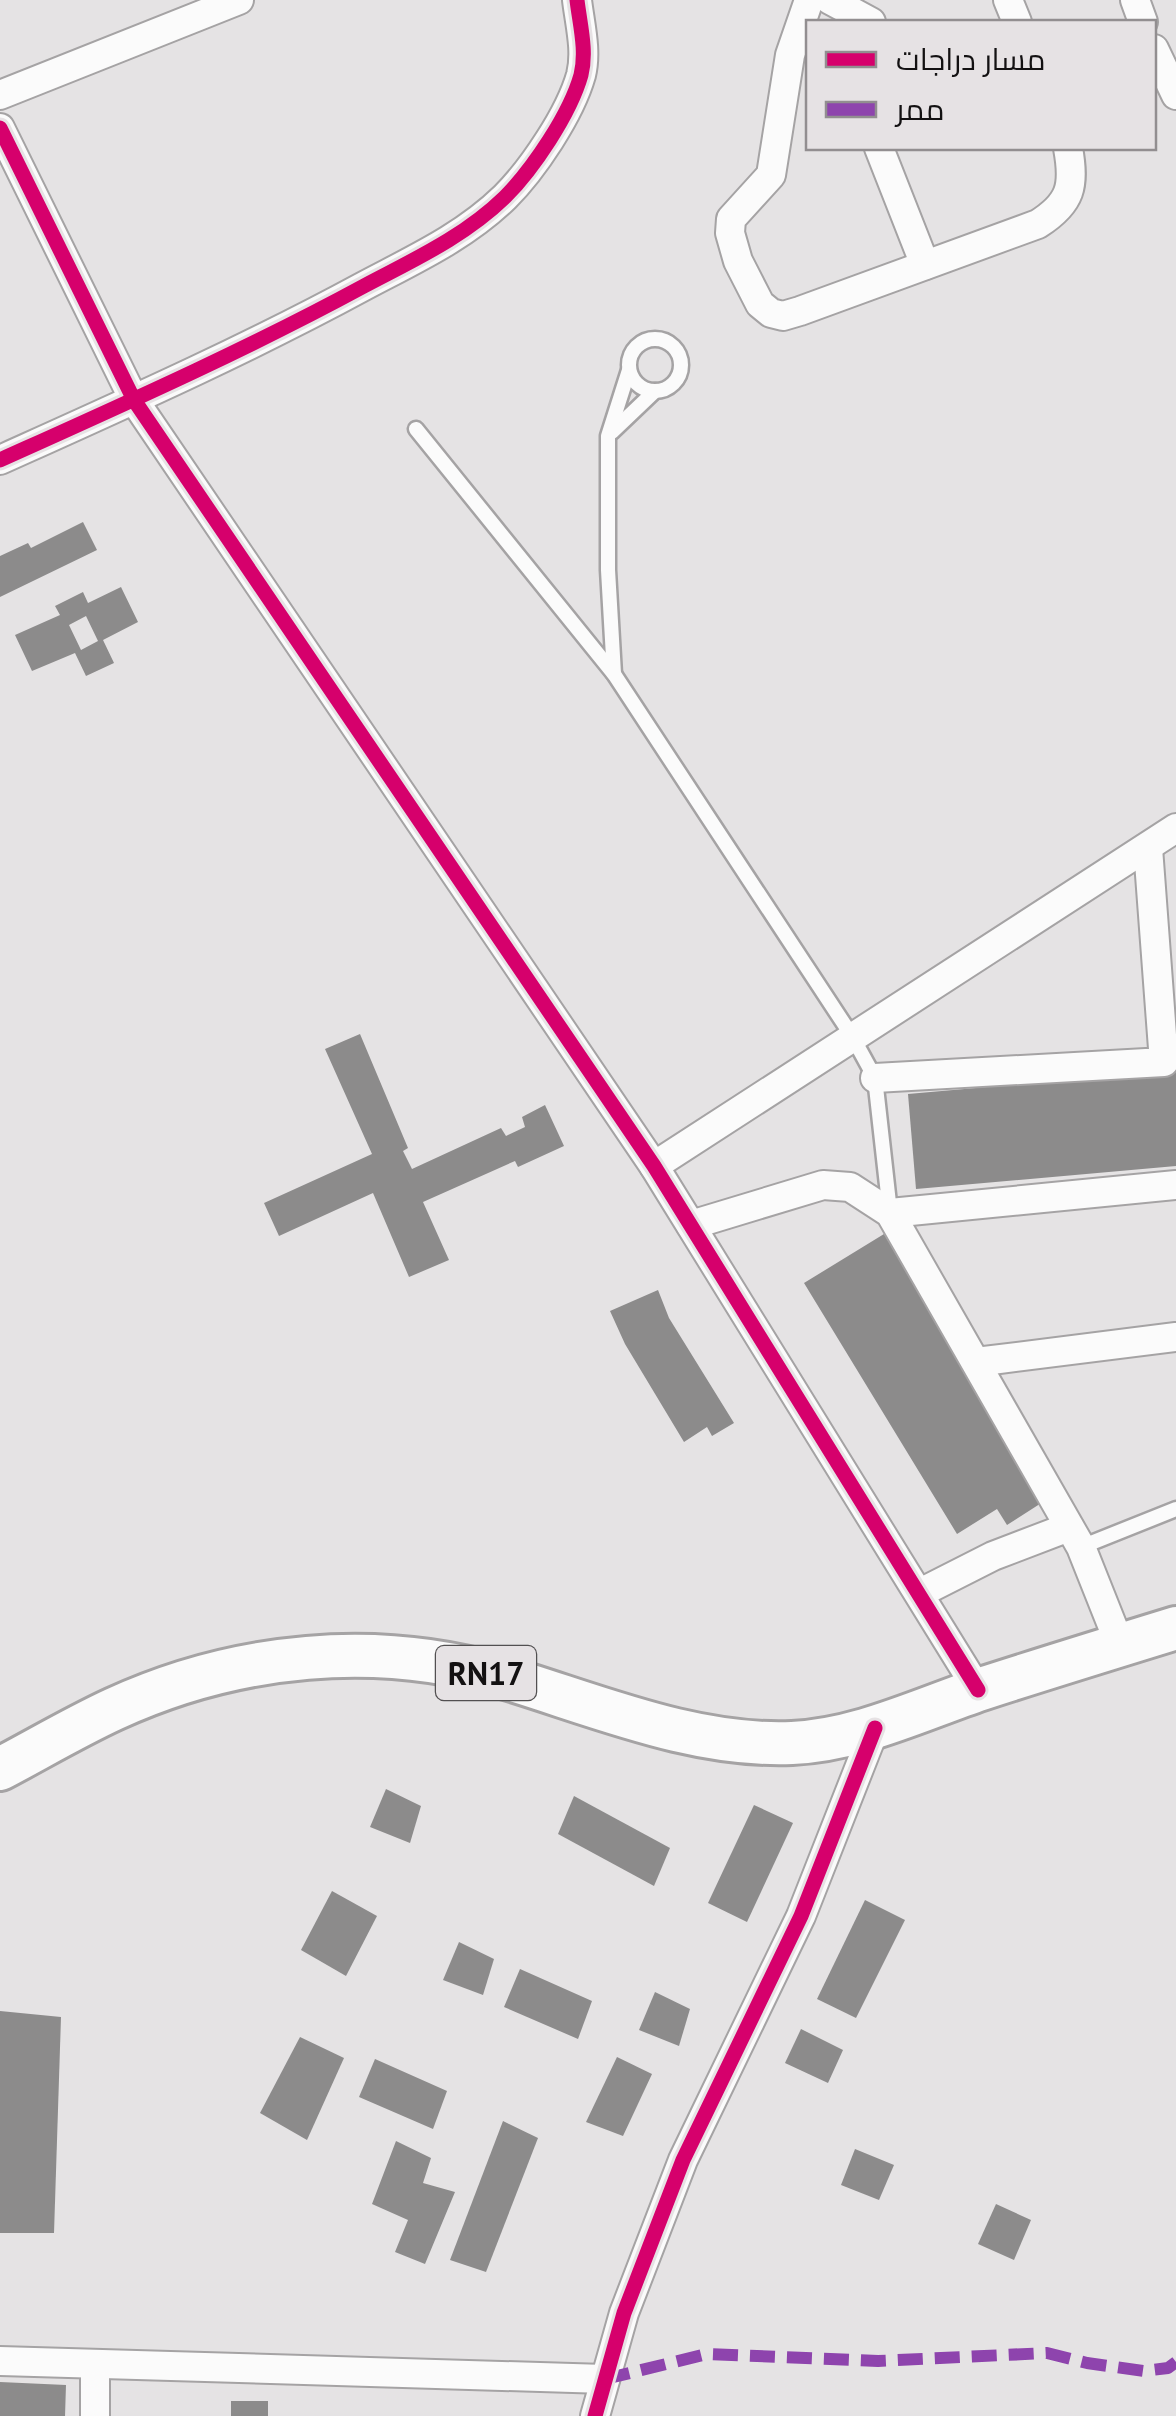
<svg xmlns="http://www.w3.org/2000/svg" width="1176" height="2416" font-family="'PT Sans',Cairo,sans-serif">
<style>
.building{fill:#8c8b8b;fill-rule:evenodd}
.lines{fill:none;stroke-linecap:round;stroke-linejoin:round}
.service-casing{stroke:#a5a3a4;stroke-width:19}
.minor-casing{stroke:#a5a3a4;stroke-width:32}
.primary-casing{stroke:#a5a3a4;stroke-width:48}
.service{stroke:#fbfbfb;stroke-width:14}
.minor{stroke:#fbfbfb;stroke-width:28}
.primary{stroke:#fbfbfb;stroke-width:42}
.quiet{stroke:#8e44ad;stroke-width:12;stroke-dasharray:25 12;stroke-linecap:butt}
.cycleway-casing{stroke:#e6e2e4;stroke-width:21}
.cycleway{stroke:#d6006c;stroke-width:15}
.labels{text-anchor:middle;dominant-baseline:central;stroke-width:10;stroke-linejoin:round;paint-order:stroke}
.shield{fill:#e6e2e4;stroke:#525051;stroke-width:2.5}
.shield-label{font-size:32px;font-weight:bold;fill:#131112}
</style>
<rect width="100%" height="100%" fill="#e5e3e4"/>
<g class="building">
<path d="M83 522 97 550 0 597V556L28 543 31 548Z"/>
<path d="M121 587 138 622 103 640 114 663 86 676 75 653 32 671 15 635 60 615 55 606 83 592 88 603ZM86 616 98 641 81 650 69 625Z"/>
<path d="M360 1034 408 1148 403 1151 412 1169 501 1128 506 1136 525 1127 522 1117 545 1105 564 1146 518 1167 515 1161 423 1202 449 1260 409 1277 373 1193 279 1236 264 1203 372 1154 325 1049Z"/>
<path d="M1176 1070V1166L916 1189 908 1094Z"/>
<path d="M884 1234 1046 1500 1007 1525 997 1509 957 1534 804 1283Z"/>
<path d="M658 1290 669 1318 734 1423 712 1436 707 1427 684 1442 625 1344 610 1311Z"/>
<path d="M386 1789 421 1806 410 1843 370 1827Z"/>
<path d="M574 1796 670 1848 654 1886 558 1834Z"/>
<path d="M754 1805 793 1823 747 1922 708 1903Z"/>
<path d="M332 1891 377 1916 346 1976 301 1950Z"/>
<path d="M865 1900 905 1920 856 2018 817 1999Z"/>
<path d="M459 1942 494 1959 483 1995 443 1980Z"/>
<path d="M520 1969 592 2001 578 2039 504 2007Z"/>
<path d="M655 1992 690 2009 679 2046 639 2030Z"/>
<path d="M0 2011 61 2017 54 2233H0Z"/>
<path d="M801 2029 843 2050 828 2083 785 2063Z"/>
<path d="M300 2037 344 2058 307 2140 260 2113Z"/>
<path d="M617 2057 652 2074 623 2136 586 2122Z"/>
<path d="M375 2059 447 2091 433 2129 359 2097Z"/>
<path d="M503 2121 538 2138 486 2272 450 2260Z"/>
<path d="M396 2141 431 2158 423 2183 455 2192 425 2264 395 2252 408 2220 372 2204Z"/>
<path d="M855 2149 894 2165 879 2200 841 2185Z"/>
<path d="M996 2204 1031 2220 1014 2260 978 2244Z"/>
<path d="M0 2382 66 2385 65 2416H0Z"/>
<rect x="231" y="2401" width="37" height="15"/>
</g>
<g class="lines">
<defs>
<g id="service">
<circle cx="655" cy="365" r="26"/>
<path d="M416 429 614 674 852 1036 875 1078 890 1212"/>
<path d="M612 432 655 391"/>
<path d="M614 674 608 570V436L629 370"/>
<path d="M1081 1547 1176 1509"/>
</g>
<g id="minor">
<path d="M809 0 790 55 771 175 731 219 730 233 738 261 760 304 771 313 783 316 800 311 1038 224C1071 203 1075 186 1068 148"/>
<path d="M830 0 871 22"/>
<path d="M1008 0 1017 22"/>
<path d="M1135 0 1143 22"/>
<path d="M1154 49 1176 95"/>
<path d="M0 95 239 0"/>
<path d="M0 128 134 400 654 1166 978 1690"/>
<path d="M879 148 925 265"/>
<path d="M0 460C122 405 246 350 364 286 413 260 464 237 505 197 533 169 570 114 581 75 587 51 580 25 577 0"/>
<path d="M875 1078 1164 1062 1148 848"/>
<path d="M654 1166 1176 828"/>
<path d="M890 1213 1176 1185"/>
<path d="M691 1225 823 1185 850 1187 890 1213 1081 1547 1120 1645"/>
<path d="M976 1362 1176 1337"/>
<path d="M920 1593 993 1556 1069 1527"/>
<path d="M0 2361 605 2379"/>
<path d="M95 2364V2416"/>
<path d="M595 2416 624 2313 683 2160 801 1916 875 1728"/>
</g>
<path id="primary" d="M0 1769C38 1749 75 1727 114 1709 236 1653 377 1639 506 1678 598 1706 694 1747 792 1743 858 1740 919 1710 981 1689 1046 1668 1111 1648 1176 1628"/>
</defs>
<use href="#service" class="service-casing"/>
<use href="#minor" class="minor-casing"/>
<use href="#primary" class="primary-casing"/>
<use href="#service" class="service"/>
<use href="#minor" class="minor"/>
<use href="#primary" class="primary"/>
<path class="quiet" d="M605 2379 707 2354 878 2361 1047 2353 1087 2363 1144 2371 1168 2368 1176 2362"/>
<defs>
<g id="cycleway">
<path d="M0 128 134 400 654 1166 978 1690"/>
<path d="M0 460C122 405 246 350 364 286 413 260 464 237 505 197 533 169 570 114 581 75 587 51 580 25 577 0"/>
<path d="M595 2416 624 2313 683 2160 801 1916 875 1728"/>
</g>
</defs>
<use href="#cycleway" class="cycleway-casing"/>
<use href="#cycleway" class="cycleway"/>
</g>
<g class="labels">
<rect class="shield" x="436" y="1646" width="100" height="54" rx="8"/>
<g class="shield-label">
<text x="486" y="1673">RN17</text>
</g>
</g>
<rect x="806" y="20" width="350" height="130" fill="#e6e2e4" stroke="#928e90" stroke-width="2.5"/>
<rect x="826" y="52" width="50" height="15" fill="#d6006c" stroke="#928e90" stroke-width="2.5"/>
<text x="896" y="70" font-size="30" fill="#131112">مسار دراجات</text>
<rect x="826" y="102" width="50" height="15" fill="#8e44ad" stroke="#928e90" stroke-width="2.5"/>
<text x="896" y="120" font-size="30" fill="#131112">ممر</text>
</svg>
